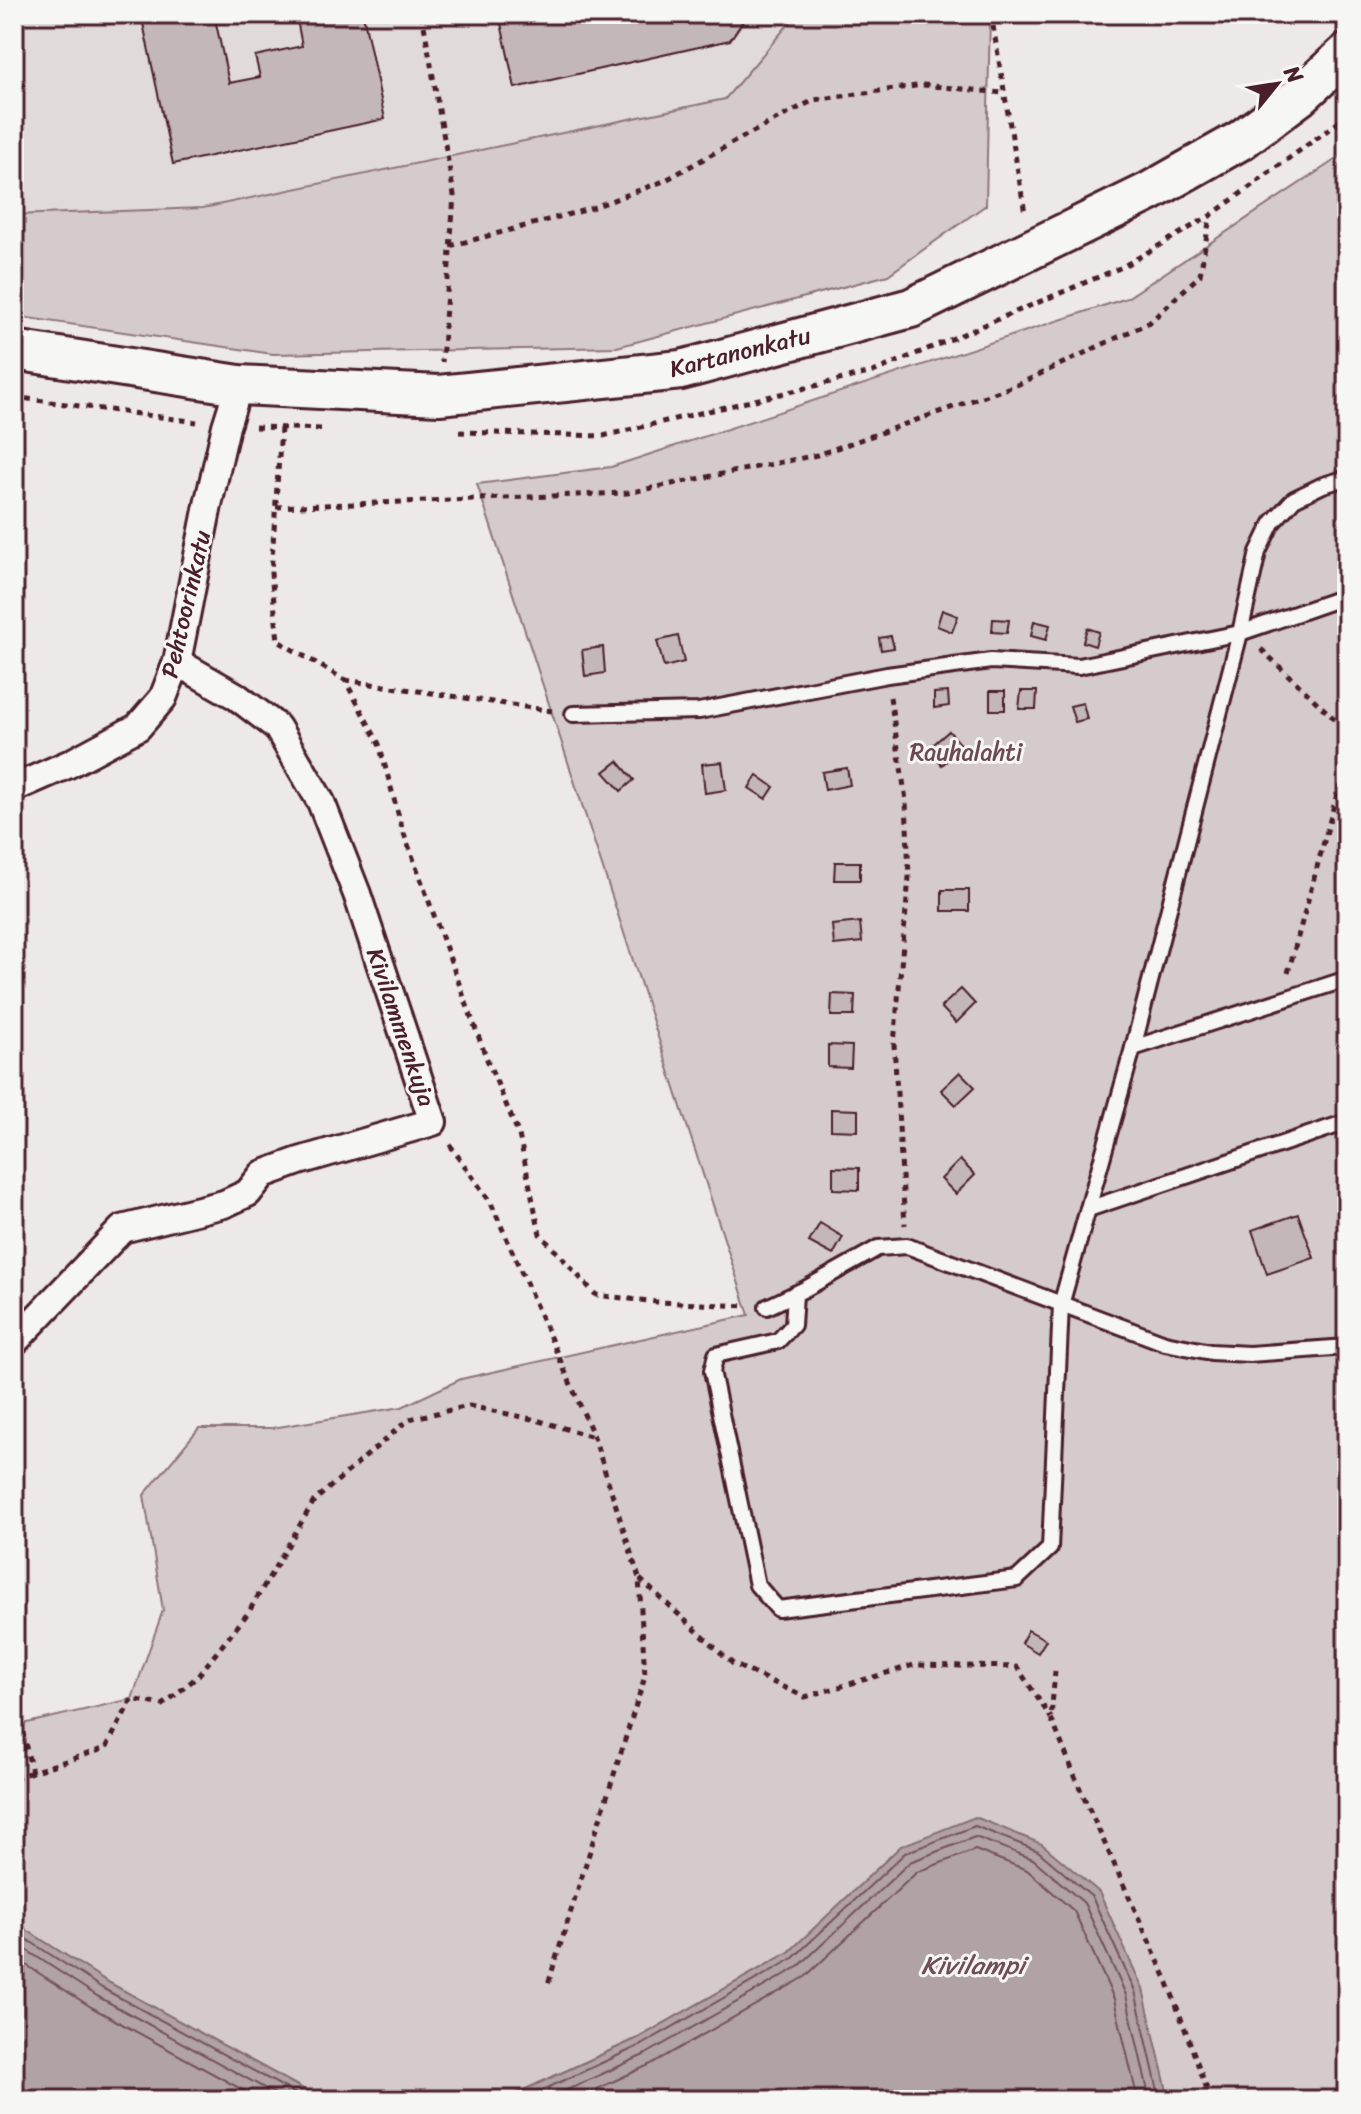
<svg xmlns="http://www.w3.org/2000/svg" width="1361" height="2114" font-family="Sriracha,sans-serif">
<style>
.built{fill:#e0dad8}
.green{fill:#d4cbca;stroke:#8f757a;stroke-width:2}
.water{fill:#b1a2a3;stroke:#886e73;stroke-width:2}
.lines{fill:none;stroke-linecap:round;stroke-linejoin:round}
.shore{stroke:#73535b;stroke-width:2}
.building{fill:#c4b7b7;stroke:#4a1f2b;stroke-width:2}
.lane-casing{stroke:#4a1f2b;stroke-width:20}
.street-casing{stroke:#4a1f2b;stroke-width:32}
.secondary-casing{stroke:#4a1f2b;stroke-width:44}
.path{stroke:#4a1f2b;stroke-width:5;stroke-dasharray:6 6;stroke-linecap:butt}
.lane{stroke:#f6f6f2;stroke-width:14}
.street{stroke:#f6f6f2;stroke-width:26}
.secondary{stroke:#f6f6f2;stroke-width:38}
.labels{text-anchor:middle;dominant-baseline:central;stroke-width:6;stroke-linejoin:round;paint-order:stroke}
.street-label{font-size:24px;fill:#4a1f2b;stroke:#f6f6f2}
.park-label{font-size:24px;fill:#6c4a53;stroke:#f6f6f2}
.water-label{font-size:26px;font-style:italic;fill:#6e4d55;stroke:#f6f6f2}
</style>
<rect width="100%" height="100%" fill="#ece9e6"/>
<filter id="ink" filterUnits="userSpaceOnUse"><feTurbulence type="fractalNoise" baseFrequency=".0125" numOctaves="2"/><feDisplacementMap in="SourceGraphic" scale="16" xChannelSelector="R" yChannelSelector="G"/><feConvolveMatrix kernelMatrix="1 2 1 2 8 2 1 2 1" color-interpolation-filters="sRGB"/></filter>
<g filter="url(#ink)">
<path class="built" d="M14 14H797L725 99 203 208 14 215Z"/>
<g class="green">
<path d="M797 14H990L986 205 888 275 617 347 273 354 14 316V215L203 208 725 99Z"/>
<path d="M1347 152V2100H1165L1167 2091 901 1846 789 1952 638 2038 515 2094 492 2100H323L106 1981 14 1922V1726L132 1699 163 1610 144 1495 199 1428H272L402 1407 461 1379 749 1315 477 484 611 467 1127 298Z"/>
</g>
<g class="water">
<path d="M975 1817 1042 1844 1099 1892 1143 1989 1167 2091 1165 2100H492L515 2094 638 2038 789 1952 901 1846Z"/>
<path d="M14 1922 106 1981 323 2100H14Z"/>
</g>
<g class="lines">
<g class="shore">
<path d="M14 1931 102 1988 307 2100"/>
<path d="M14 1942 97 1996 286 2100"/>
<path d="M14 1957 91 2007 261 2100"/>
<path d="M521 2100 641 2045 792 1959 905 1853 975 1826 1038 1851 1092 1897 1135 1991 1158 2091V2100"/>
<path d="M545 2100 646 2054 798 1967 910 1862 975 1837 1033 1859 1084 1903 1126 1995 1148 2091V2100"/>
<path d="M573 2100 651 2064 805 1977 917 1872 975 1850 1027 1870 1074 1911 1114 1999 1136 2092V2100"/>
</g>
</g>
<g class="building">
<path d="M141 14H214L229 83 260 77 255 56 302 46 296 14H363L385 119 173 164Z"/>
<path d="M499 14H748L730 40 515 88Z"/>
<path d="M942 610 958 616 952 632 937 626Z"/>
<path d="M993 619 1009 620 1007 633 992 632Z"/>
<path d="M1034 621 1050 625 1046 640 1031 636Z"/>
<path d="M1087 628 1099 632 1095 646 1083 642Z"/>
<path d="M678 636 684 662 664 667 657 641Z"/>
<path d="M891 636 894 648 881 650 879 638Z"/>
<path d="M603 647 605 673 585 676 582 650Z"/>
<rect x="990" y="691" width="15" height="19"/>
<path d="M1021 691H1037L1036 709H1019Z"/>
<path d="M948 692 949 706 934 708V693Z"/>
<path d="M1083 703 1087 719 1075 722 1070 706Z"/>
<path d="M949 731 963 747 942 765 928 749Z"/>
<path d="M618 761 634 780 621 791 604 772Z"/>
<path d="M722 762 726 790 705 793 702 764Z"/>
<path d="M847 768 850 785 825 790 822 772Z"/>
<path d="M757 775 774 787 766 799 749 788Z"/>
<path d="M835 862H860V880H834Z"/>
<rect x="942" y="890" width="27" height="21"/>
<path d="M860 922 862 942 834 945 832 925Z"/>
<path d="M961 989 975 1004 956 1023 941 1007Z"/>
<path d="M832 994 855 995 854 1016H831Z"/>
<path d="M828 1045 852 1046 851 1068 828 1067Z"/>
<path d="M960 1072 975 1087 956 1105 941 1090Z"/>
<path d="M831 1109 858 1110V1131L831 1130Z"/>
<path d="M960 1160 975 1175 956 1194 941 1179Z"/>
<path d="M833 1167 859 1168V1190L833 1189Z"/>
<path d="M1298 1214 1314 1258 1267 1274 1252 1230Z"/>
<path d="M820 1223 843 1237 833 1255 809 1242Z"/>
<path d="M1028 1630 1046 1640 1038 1653 1021 1643Z"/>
</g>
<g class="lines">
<defs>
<g id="lane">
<path d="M573 714 699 711 887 675 991 661 1079 666 1240 633 1347 596"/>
<path d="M1133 1048 1347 979"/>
<path d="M1088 1209 1347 1122"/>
<path d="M795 1294 793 1325 778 1341 716 1355 712 1371 757 1585 778 1609 1017 1579 1050 1548 1061 1305 1133 1048 1240 633 1258 552 1272 523 1294 499 1323 485 1347 478"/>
<path d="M767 1307 805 1289 878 1248 907 1246 1165 1343 1211 1352 1249 1354 1347 1347"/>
</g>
<g id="street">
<path d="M14 788 69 764 138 727 163 698 177 662 208 505 226 426 239 385"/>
<path d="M14 1342 122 1229 224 1204 248 1193 263 1174 299 1161 433 1122 357 894 321 802 277 727 236 696 177 662"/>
</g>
<path id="secondary" d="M14 350 239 385 439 395 681 370 911 308 1149 192 1241 140 1300 96 1347 53"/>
</defs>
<use href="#lane" class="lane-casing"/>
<use href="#street" class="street-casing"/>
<use href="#secondary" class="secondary-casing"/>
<g class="path">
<path d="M422 14 454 195 442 362"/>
<path d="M991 14 1025 213"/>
<path d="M450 246 589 209 664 181 741 138 814 100 923 85 1003 93"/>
<path d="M14 397 197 422"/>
<path d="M255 427 325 429"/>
<path d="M281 428 271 573 278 641 345 680 379 744 402 828 486 1057 519 1135 540 1234 596 1295 657 1302 746 1306"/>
<path d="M459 432 603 436 873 372 1122 267 1210 216 1347 116"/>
<path d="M276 507 627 493 817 455 1019 384 1150 322 1200 275 1210 217"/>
<path d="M1261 649 1347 731"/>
<path d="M345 680 552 711"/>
<path d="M890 697 906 800 909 877 894 1044 905 1225"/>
<path d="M1288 973 1337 794 1347 773"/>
<path d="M450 1145 491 1203 594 1437 639 1578 645 1676 548 1984"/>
<path d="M640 1579 733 1664 805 1697 914 1665 1017 1667 1051 1718"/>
<path d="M1055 1671 1051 1718 1081 1791 1168 1983 1211 2100"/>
<path d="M14 1697 32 1772 106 1748 132 1699 163 1705 197 1677 248 1613 314 1501 409 1419 469 1406 537 1420 593 1437"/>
<path d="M14 1778 32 1772"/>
</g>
<use href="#lane" class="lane"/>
<use href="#street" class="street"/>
<use href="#secondary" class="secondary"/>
</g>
</g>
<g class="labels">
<g class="street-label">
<text transform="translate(740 352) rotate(-14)">Kartanonkatu</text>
<text transform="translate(186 604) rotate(-77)">Pehtoorinkatu</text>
<text transform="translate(401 1027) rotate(71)">Kivilammenkuja</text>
</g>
<g class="park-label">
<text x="966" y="752">Rauhalahti</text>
</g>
<g class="water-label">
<text x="973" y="1965">Kivilampi</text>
</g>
</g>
<rect width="1361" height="2114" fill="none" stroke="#f6f6f2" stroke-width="48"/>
<rect x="24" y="24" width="1313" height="2066" fill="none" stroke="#4a1f2b" stroke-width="3" filter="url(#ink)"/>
<g transform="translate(1277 84) rotate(60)" stroke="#f6f6f2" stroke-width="6" paint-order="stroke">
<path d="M0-6L14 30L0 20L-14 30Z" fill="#4a1f2b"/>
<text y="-12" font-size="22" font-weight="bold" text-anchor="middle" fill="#4a1f2b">N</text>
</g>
</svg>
